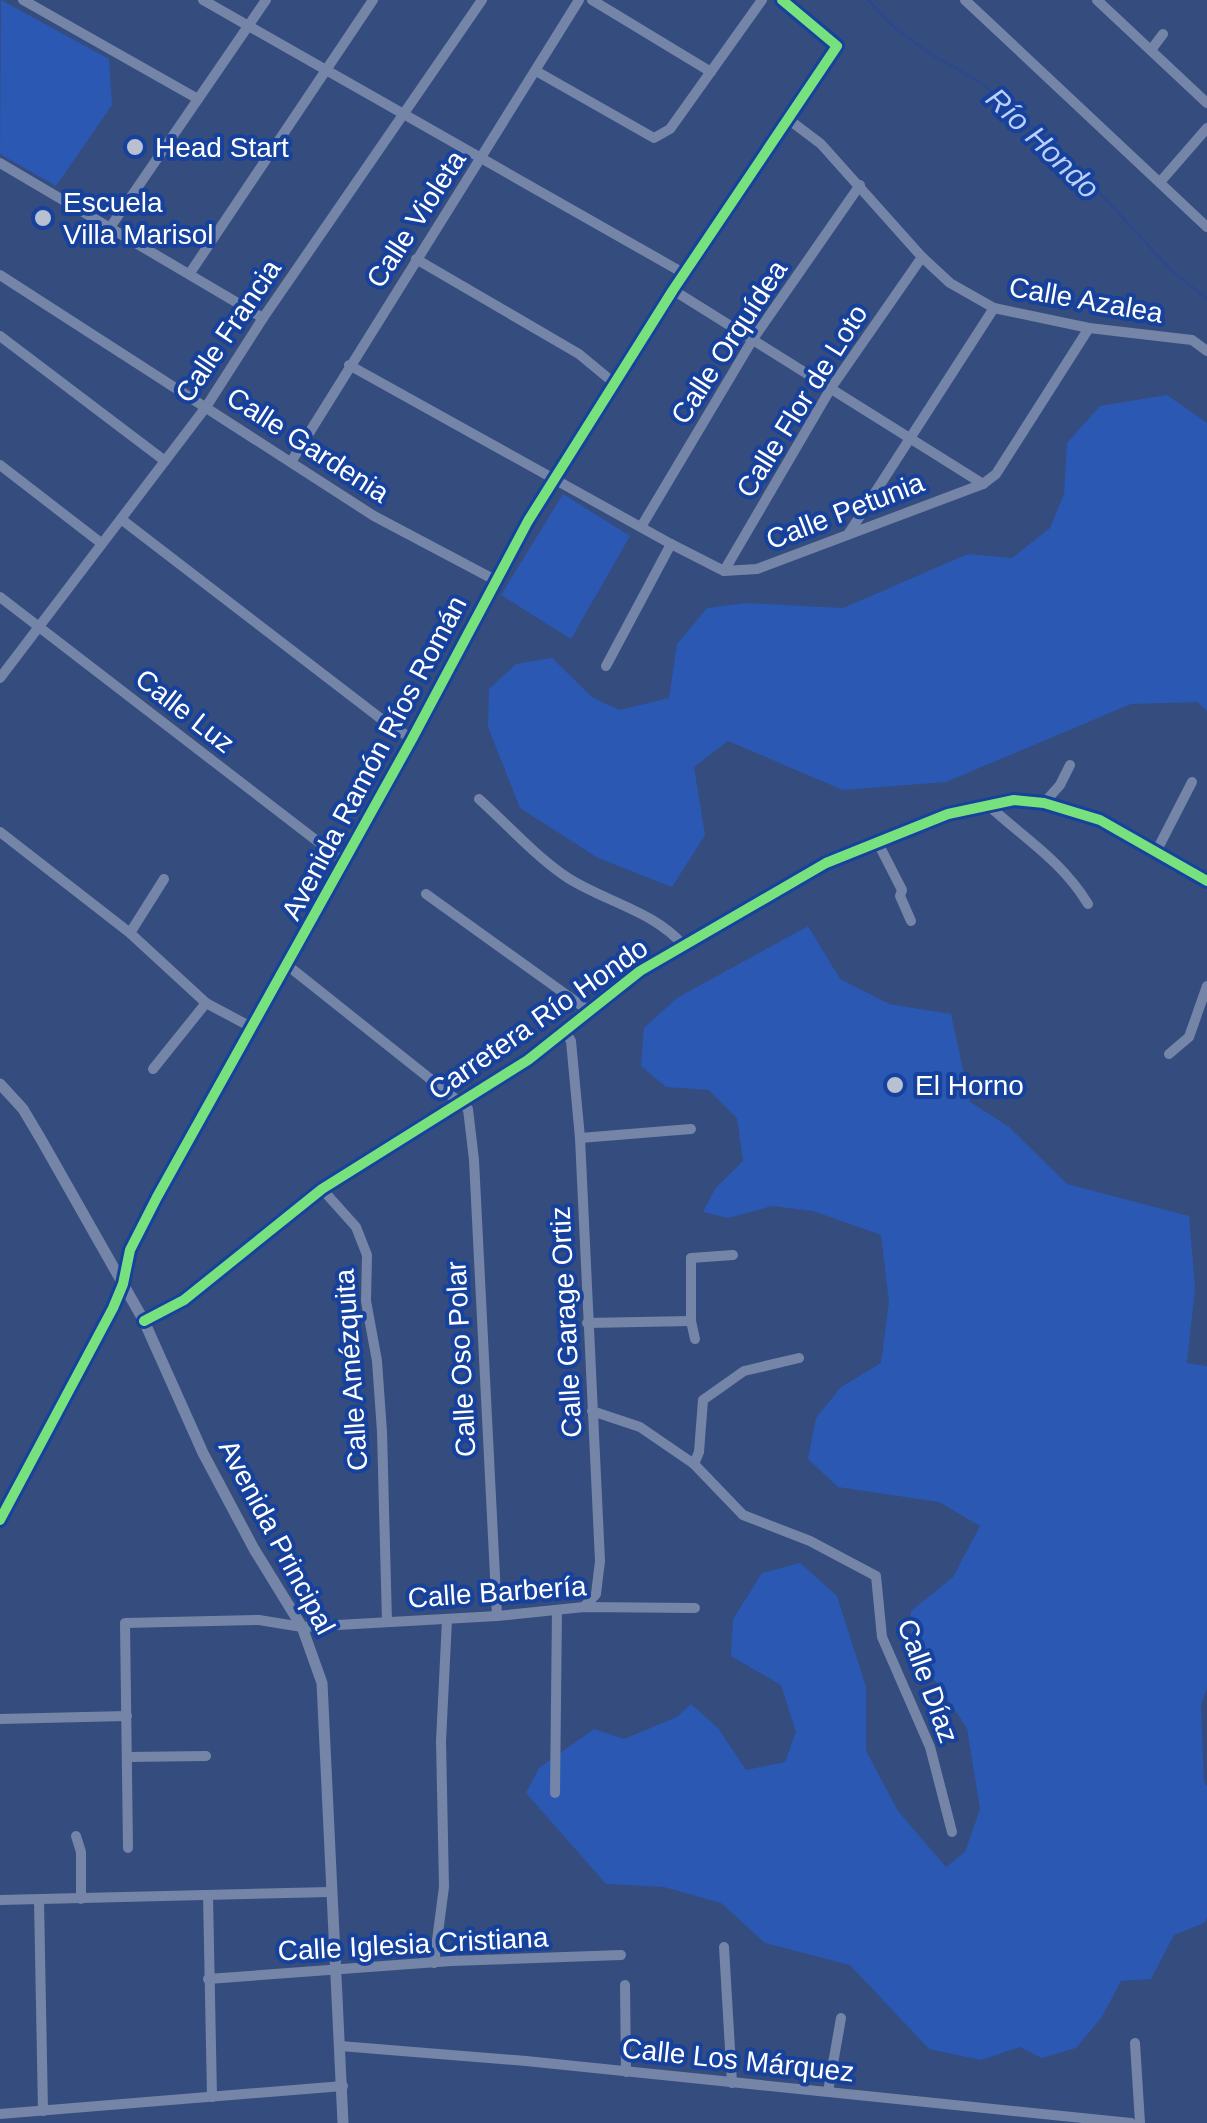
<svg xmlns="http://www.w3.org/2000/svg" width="1207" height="2123" font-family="Helvetica,sans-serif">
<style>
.green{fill:#2b58b2}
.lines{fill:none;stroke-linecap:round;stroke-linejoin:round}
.stream{stroke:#2b498d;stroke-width:2.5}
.minor{stroke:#7585a8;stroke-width:10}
.tertiary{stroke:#7585a8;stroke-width:11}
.cycleway-casing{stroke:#16419d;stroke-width:16}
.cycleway{stroke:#77e17e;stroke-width:10}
.poi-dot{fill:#b8c0d2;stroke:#16419d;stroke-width:4}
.labels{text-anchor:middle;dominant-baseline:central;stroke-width:8;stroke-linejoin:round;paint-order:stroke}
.poi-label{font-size:28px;fill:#fff;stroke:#16419d;text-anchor:start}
.street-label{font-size:28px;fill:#fff;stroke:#16419d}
.water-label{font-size:30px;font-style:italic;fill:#bacff9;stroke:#16419d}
</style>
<rect width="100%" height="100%" fill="#354c7e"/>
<g class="green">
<path d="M1 0 109 59 112 105 56 186 0 154Z"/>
<path d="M1167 395 1207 423V711L1198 702 1131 704 946 782 843 790 728 741 694 767 705 835 672 887 598 858 520 808 488 727 489 689 516 664 552 658 593 698 620 710 669 698 677 644 707 608 747 603 843 608 968 554 1012 558 1050 528 1064 494 1067 443 1100 406Z"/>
<path d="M563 494 630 536 571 639 501 595Z"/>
<path d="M808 926 840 979 889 1004 951 1014 970 1102 1008 1126 1067 1184 1189 1216 1195 1287 1187 1363 1207 1366V1688L1201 1705 1204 1782 1207 1786V1918L1204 1923 1174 1935 1151 1979 1121 1981 1101 2018 1076 2048 1042 2058 1020 2047 981 2060 929 2049 850 1965 765 1943 721 1903 664 1887 606 1884 526 1793 539 1768 594 1729 624 1739 677 1717 691 1704 718 1728 746 1770 785 1762 796 1732 781 1685 731 1656 733 1619 762 1573 800 1563 837 1596 866 1687V1751L898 1811 946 1867 965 1852 980 1809 967 1728 911 1646V1611L953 1577 980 1526 939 1502 838 1487 808 1459 816 1418 841 1387 881 1363 889 1302 881 1235 813 1211 772 1206 728 1218 703 1212 715 1189 743 1161 737 1118 709 1090 666 1087 641 1066 644 1028 677 998Z"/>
</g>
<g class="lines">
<path class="stream" d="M868 0 895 28 929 53 983 84 1037 132 1077 168 1171 270 1207 299"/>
<g class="minor">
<path d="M23 0 198 99"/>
<path d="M203 0 685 274"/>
<path d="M592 0 711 72"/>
<path d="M965 0 1207 227"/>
<path d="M1097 0 1207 103"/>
<path d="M1151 50 1163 34"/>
<path d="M536 71 654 138 670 129 762 0"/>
<path d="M788 119 821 144 922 257 950 283 994 308 1089 328 1192 340 1207 351"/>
<path d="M0 163 263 318"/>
<path d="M1161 181 1207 128"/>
<path d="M111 226 266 0"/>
<path d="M416 259 579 354 614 383"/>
<path d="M190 273 373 0"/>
<path d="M0 275 374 516 495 580"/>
<path d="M673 290 983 484"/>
<path d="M0 336 165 461"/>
<path d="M349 365 671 544 724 571 757 569 983 484 996 474 1089 328"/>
<path d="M291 462 579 0"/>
<path d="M0 465 101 543"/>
<path d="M121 519 380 718 412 739"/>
<path d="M641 527 753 339 860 185"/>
<path d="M849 533 994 308"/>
<path d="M724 571 831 388 922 257"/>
<path d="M0 597 343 861"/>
<path d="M606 666 671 544"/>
<path d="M0 678 206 407 263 318 482 0"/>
<path d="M479 799C508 825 535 856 568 878 606 902 654 911 684 946"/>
<path d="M1044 803 1060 785 1070 765"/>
<path d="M988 805C1025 839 1061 860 1088 904"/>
<path d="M0 832 130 933 206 1003 253 1028"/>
<path d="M878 843 902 890 900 896 911 921"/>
<path d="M1156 852 1192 782"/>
<path d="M426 894 589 1011"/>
<path d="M130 933 164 879"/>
<path d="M287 965 468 1109 474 1160 497 1616"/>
<path d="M564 1030 571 1041 580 1138 600 1561 596 1594 584 1607"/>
<path d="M1169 1054 1189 1037 1207 986"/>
<path d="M153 1069 206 1003"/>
<path d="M580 1138 691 1129"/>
<path d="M322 1189 356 1227 367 1255 366 1301 377 1361 382 1432 387 1622"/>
<path d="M587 1323 691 1321"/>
<path d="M695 1339 691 1321V1258L733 1255"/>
<path d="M592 1411 640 1427 694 1464 743 1515 810 1541 876 1576 882 1637 930 1747 952 1832"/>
<path d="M694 1464 699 1452 703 1400 744 1371 799 1358"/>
<path d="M0 1520 113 1308 123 1284 130 1250 157 1197 412 739 528 521 673 290 837 46 782 0"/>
<path d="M0 1719 127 1716"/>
<path d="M128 1757 206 1756"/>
<path d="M555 1793 557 1610"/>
<path d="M76 1836 81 1852V1899"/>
<path d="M128 1848 125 1623 259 1620 302 1627 497 1616 584 1607 695 1608"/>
<path d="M208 1895 212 2097"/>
<path d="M0 1900 330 1892"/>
<path d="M39 1900 43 2111"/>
<path d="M724 1947 732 2083"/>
<path d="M434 1963 444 1887 441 1741 447 1620"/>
<path d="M208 1979 451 1961 621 1955"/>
<path d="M625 1985 626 2072"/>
<path d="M1135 2043 1140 2123"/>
<path d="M340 2046 526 2061 1131 2123"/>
<path d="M828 2092 841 2018"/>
<path d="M0 2114 343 2086"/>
</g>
<g class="tertiary">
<path d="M0 1084 23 1109 42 1141 144 1321 203 1453 254 1549 302 1627 322 1683 343 2123"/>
<path d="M144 1321 184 1300 322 1189 528 1060 640 971 826 863 948 814 1014 800 1044 803 1100 820 1207 881"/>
</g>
<defs>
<g id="cycleway">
<path d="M144 1321 184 1300 322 1189 528 1060 640 971 826 863 948 814 1014 800 1044 803 1100 820 1207 881"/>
<path d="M0 1520 113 1308 123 1284 130 1250 157 1197 412 739 528 521 673 290 837 46 782 0"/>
</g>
</defs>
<use href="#cycleway" class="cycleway-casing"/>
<use href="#cycleway" class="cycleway"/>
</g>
<g class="poi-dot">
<circle cx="135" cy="147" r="10"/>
<circle cx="43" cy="218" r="10"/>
<circle cx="895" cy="1085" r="10"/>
</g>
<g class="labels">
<g class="poi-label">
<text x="155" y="147">Head Start</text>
<text x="63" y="202">Escuela<tspan x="63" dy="32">Villa Marisol</tspan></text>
<text x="915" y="1085">El Horno</text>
</g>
<g class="street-label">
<text transform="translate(416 219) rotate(-57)">Calle Violeta</text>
<text transform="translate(1086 300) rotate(10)">Calle Azalea</text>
<text transform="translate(228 331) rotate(-56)">Calle Francia</text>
<text transform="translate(729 342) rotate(-57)">Calle Orquídea</text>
<text transform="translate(802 401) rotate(-58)">Calle Flor de Loto</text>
<text transform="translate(308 445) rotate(33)">Calle Gardenia</text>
<text transform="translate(845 511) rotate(-21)">Calle Petunia</text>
<text transform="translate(185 711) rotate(38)">Calle Luz</text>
<text transform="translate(374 758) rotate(-62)">Avenida Ramón Ríos Román</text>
<text transform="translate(538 1019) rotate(-35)">Carretera Río Hondo</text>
<text transform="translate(566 1322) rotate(-93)">Calle Garage Ortiz</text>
<text transform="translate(461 1359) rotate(-93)">Calle Oso Polar</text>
<text transform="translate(351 1370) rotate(-94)">Calle Amézquita</text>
<text transform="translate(277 1537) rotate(62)">Avenida Principal</text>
<text transform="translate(497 1592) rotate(-4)">Calle Barbería</text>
<text transform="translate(928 1681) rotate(70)">Calle Díaz</text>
<text transform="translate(413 1944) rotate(-3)">Calle Iglesia Cristiana</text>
<text transform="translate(738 2060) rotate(6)">Calle Los Márquez</text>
</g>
<g class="water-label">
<text transform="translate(1043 143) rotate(44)">Río Hondo</text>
</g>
</g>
</svg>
